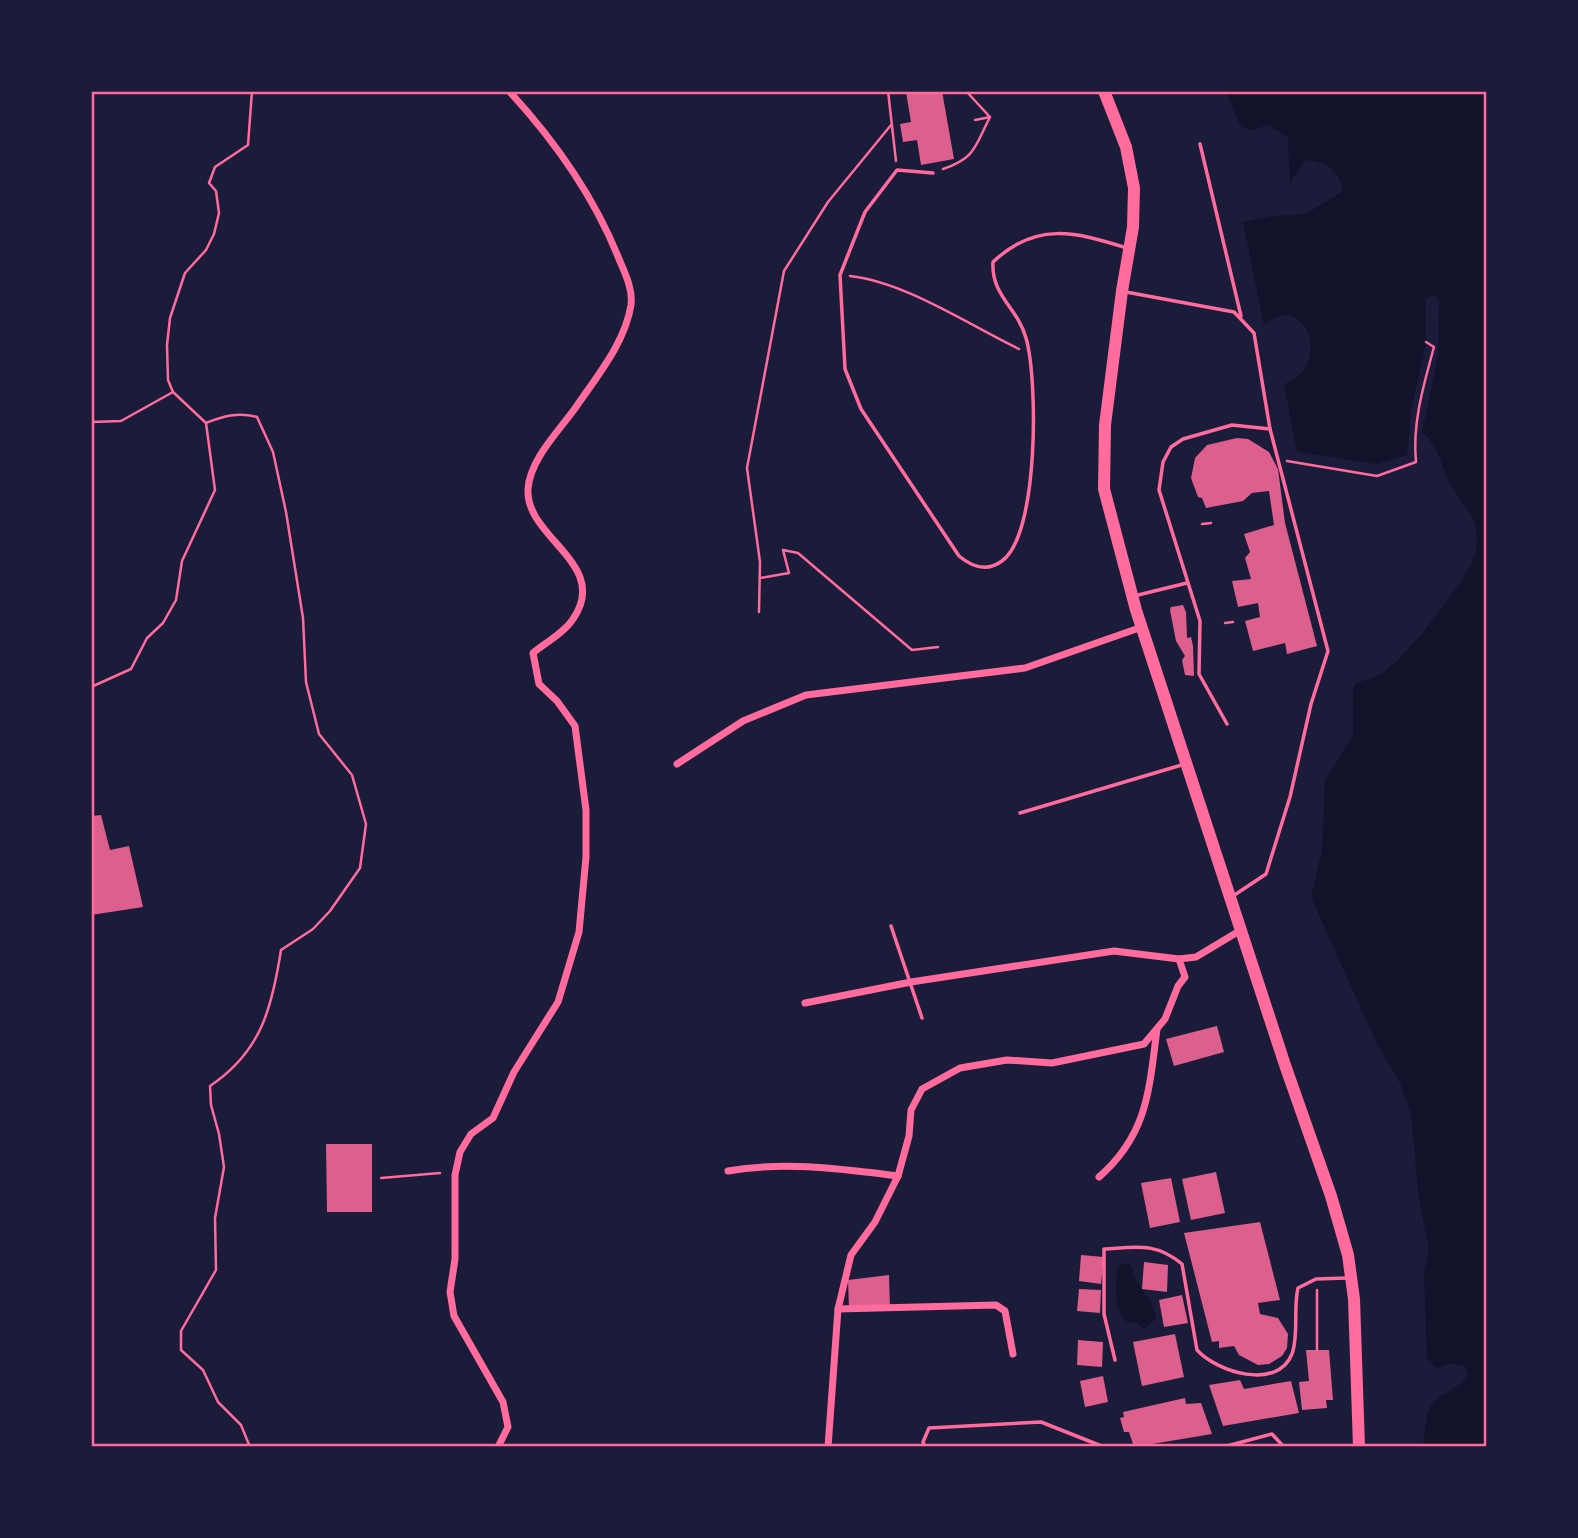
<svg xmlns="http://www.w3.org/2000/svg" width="1578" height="1538" font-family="'Space Grotesk',sans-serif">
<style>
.water{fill:#12122b}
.building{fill:#dd5f8e}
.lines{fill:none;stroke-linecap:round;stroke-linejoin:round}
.path{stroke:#ff6b9d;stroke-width:2.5}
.service{stroke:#ff6b9d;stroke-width:3.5}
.minor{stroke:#ff6b9d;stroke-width:7}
.primary{stroke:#ff6b9d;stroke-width:12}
.neatline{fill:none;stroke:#ff6b9d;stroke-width:2.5}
</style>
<rect width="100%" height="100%" fill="#1b1b3a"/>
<g class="water">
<path d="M1226 91H1487V1447H1423C1425 1436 1425 1418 1430 1408 1438 1393 1458 1390 1468 1376L1465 1366 1451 1363 1437 1368 1427 1359 1424 1272 1429 1250 1419 1199 1411 1114 1400 1083 1376 1042 1311 897 1322 850 1325 780 1353 735V691L1356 683C1364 680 1374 678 1381 674 1403 662 1472 575 1476 551 1481 519 1466 511 1452 487 1440 467 1441 448 1422 432L1438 356 1439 301 1434 295 1426 298V342L1411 411 1407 455 1377 464 1297 452 1284 384C1324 369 1315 316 1284 315 1278 315 1270 321 1264 325L1243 222 1272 216 1306 214 1343 191C1339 169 1327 162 1305 160L1290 184 1288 137 1269 125 1251 130 1240 126Z"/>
<path d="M1124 1263 1130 1265C1133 1270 1134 1277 1137 1282 1145 1296 1154 1301 1156 1319L1144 1329 1136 1322 1127 1323C1114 1312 1114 1281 1119 1265Z"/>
</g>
<g class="building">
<path d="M942 91 954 159 921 165 917 140 903 142 900 124 911 122 906 92Z"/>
<path d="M1237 438 1248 439 1269 452 1278 469 1285 523 1317 646 1287 654 1285 643 1253 651 1245 621 1260 617 1258 603 1238 607 1232 581 1251 579 1245 558 1250 552 1244 534 1274 525 1269 491 1252 493 1243 501 1206 508 1202 498 1198 497 1191 478 1195 458 1207 445Z"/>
<path d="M1183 605 1186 612 1187 638 1191 637 1193 646 1194 676 1185 675 1182 660 1185 656 1176 641 1170 610 1171 607Z"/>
<path d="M101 815 110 850 129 846 143 907 91 915V816Z"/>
<path d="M1217 1026 1224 1052 1174 1066 1166 1039Z"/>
<path d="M326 1144H372V1212H327Z"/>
<path d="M1216 1172 1225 1213 1191 1220 1182 1179Z"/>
<path d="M1171 1178 1180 1222 1150 1228 1141 1183Z"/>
<path d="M1260 1222 1280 1300 1258 1303 1260 1314 1278 1318 1288 1334 1287 1348 1282 1356 1269 1364 1258 1365 1239 1355 1234 1346 1219 1348V1341L1212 1342 1184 1233Z"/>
<path d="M1081 1255 1104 1257 1101 1284 1079 1281Z"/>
<path d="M1144 1262 1168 1265 1167 1292 1142 1289Z"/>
<path d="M889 1275 890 1308 849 1309 848 1280Z"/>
<path d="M1079 1289 1101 1290 1100 1313 1077 1311Z"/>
<path d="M1182 1295 1188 1323 1164 1327 1159 1300Z"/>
<path d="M1175 1334 1184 1377 1142 1386 1133 1342Z"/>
<path d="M1078 1340 1103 1342 1102 1367 1077 1365Z"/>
<path d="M1306 1350H1329L1333 1400H1326L1327 1408 1302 1410 1299 1382 1309 1381Z"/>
<path d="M1103 1376 1108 1402 1085 1407 1080 1381Z"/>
<path d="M1240 1380 1244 1389 1291 1381 1299 1413 1223 1426 1209 1385Z"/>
<path d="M1185 1398 1186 1404 1201 1403 1212 1434 1134 1447 1129 1432H1124L1120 1418 1124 1417 1123 1412Z"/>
</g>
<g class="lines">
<g class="path">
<path d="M888 91 896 161"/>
<path d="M975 120 990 117"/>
<path d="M943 169C976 158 975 146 990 117L966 91"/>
<path d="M850 276C905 282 969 325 1019 349"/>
<path d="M91 422 121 421 173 392"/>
<path d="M206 423C223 416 238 412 257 417L273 452 286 512 303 618 306 682 319 734 352 775 366 824 360 868 330 911 313 929 281 950C272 1008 261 1052 210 1086L211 1105 219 1134 224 1167 215 1218 216 1270 181 1331V1350L203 1370 218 1402 241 1425 250 1447"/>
<path d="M1287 461 1377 476 1416 462C1412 423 1424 384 1434 347L1426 342"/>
<path d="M1202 524 1211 523"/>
<path d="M760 578 789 573 783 550 798 553 912 650 938 647"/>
<path d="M759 612 760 562 747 468 784 271 828 202 891 125"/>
<path d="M1225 623 1233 622"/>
<path d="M91 687 131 669 147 638 163 623 176 600 182 561 215 490 206 423 173 392 168 380 167 345 170 318 185 273 206 250 214 234 219 213 216 191 209 183 215 167 248 145 252 91"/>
<path d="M381 1178 440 1173"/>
<path d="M1317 1350V1290"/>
</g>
<g class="service">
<path d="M1200 144 1241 316"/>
<path d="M933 173 897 170 865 212 840 275 845 369 861 409 959 556C972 567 987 572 1002 561 1039 535 1038 379 1026 338 1018 308 991 296 993 262 1036 221 1076 232 1127 248"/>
<path d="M1126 292 1234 312 1254 333 1270 429 1328 651 1311 704 1290 797 1266 874 1233 896"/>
<path d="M1134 596 1187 583"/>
<path d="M1227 724 1199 674 1200 621 1159 490 1163 462 1171 447 1183 439 1232 425 1270 429"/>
<path d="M1020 813 1185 764"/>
<path d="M891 926 922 1018"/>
<path d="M1115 1360 1104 1314V1249C1137 1247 1155 1242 1182 1264L1197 1350C1217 1372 1277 1391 1292 1354 1299 1335 1293 1308 1298 1288L1316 1279 1347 1278"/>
<path d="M925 1447 923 1442 929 1428 1041 1422 1104 1447"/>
<path d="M1223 1447 1272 1434 1284 1447"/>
</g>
<g class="minor">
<path d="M677 764 743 721 806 695 1025 668 1142 627"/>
<path d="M805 1003 911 982 1114 951 1179 959"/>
<path d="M728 1171C785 1161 841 1169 898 1176"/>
<path d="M1099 1177C1148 1134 1149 1090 1157 1029"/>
<path d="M838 1309 996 1305 1005 1311 1013 1354"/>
<path d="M498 1447 508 1427 503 1402 454 1316 450 1292 455 1259V1175L460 1152 471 1134 493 1118 514 1072 558 1002 579 932 586 857V810L575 726 557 701 539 684 533 653C545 643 565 632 573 619 611 564 525 538 528 489 530 459 559 431 576 407 597 376 625 343 631 305 633 289 625 273 619 259 594 196 555 141 509 91"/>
<path d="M828 1447 838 1309 851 1255 875 1222 898 1176 909 1136 911 1110 922 1089 960 1068 1007 1060 1052 1063 1144 1044 1165 1019 1178 986 1185 977 1179 959 1196 957 1241 930"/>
</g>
<path class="primary" d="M1104 91 1126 147 1134 188 1133 227 1122 291 1105 425 1104 489 1136 610 1285 1065 1331 1196 1348 1255 1354 1299 1359 1447"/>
</g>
<rect width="1578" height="1538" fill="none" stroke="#1b1b3a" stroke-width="186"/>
<rect x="93" y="93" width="1392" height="1352" class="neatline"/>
</svg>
